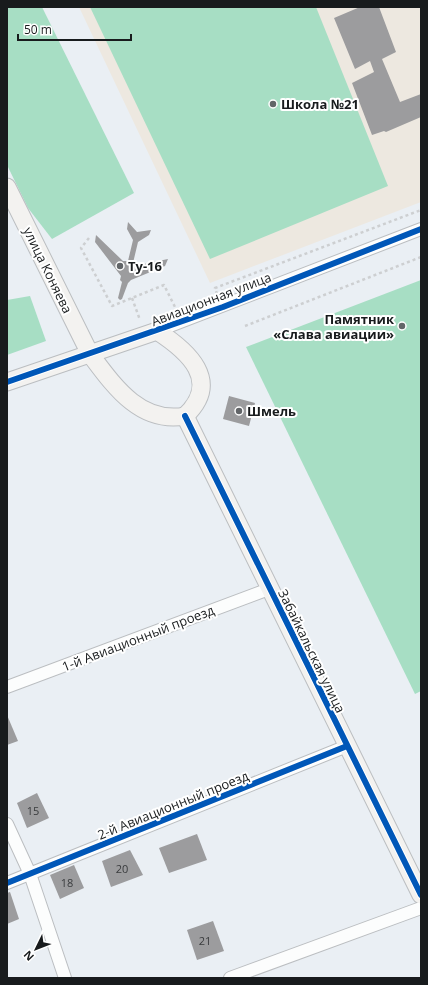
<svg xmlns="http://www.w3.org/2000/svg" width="428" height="985" font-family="'Open Sans',sans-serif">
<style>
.education{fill:#ede8e0}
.forest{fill:#a7dec4}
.building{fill:#9c9c9e}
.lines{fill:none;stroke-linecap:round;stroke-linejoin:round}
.street-casing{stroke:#bbbec1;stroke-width:14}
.secondary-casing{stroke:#bbbec1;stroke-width:19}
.path{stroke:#cdcfd1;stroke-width:2.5;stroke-dasharray:3 3;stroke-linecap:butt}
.street{stroke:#fcfdfd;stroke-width:12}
.secondary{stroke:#f3f2f0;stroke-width:17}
.cycleway-casing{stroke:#fff;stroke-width:8}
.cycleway{stroke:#0057b8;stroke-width:6}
.poi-dot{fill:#626568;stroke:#fff;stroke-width:1.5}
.labels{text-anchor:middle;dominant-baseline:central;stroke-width:4;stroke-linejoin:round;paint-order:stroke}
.number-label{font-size:11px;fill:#393b3d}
.poi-label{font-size:13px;font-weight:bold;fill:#181b1d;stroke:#fff;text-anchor:start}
.street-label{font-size:13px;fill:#181b1d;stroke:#fff}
</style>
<rect width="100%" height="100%" fill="#eaeff4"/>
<path class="education" d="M79 7H421V202L210 283Z"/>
<g class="forest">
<path d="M7 7H42L134 193 52 239 28 208 7 165Z"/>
<path d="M90 7H316L388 186 210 259Z"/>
<path d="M421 280V691L415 694 246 347Z"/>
<path d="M30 296 46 341 7 355V300Z"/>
</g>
<g class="building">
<path d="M360 7H379L396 52 382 59 400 102 421 94V117L386 132 384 131 372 135 352 83 374 72 370 61 355 69 334 18Z"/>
<path d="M128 222 137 232 151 230 149 235 138 242 133 263 139 265 168 259 165 266 131 280 128 283 122 299 120 300 118 298 122 282 120 280 121 276 95 242 96 235 123 261H128L133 240 127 229Z"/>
<path d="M229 396 255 403 249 426 223 419Z"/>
<path d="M7 715 18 741 7 745Z"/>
<path d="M37 793 49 818 27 828 17 803Z"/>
<path d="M197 834 207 860 169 873 159 848Z"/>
<path d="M130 850 143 875 111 887 102 861Z"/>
<path d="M74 865 84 888 60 899 50 875Z"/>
<path d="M10 892 19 919 7 924V893Z"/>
<path d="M213 921 224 951 197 960 187 930Z"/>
</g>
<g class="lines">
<defs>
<g id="street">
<path d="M157 331 421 229"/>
<path d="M7 687 269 589"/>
<path d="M7 824 30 874 65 978"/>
<path d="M7 883 347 746"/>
<path d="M230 978 421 908"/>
</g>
<g id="secondary">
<path d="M7 187 90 354C114 386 140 424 185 416"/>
<path d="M7 382 157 331C188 351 222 381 185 416"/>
<path d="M185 416 421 895"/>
</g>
</defs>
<use href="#street" class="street-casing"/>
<use href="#secondary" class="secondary-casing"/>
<g class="path">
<path d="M89 238 81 248 112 306 164 285 177 311"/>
<path d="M217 294 215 288 421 210"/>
<path d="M132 298 140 320"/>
<path d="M245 326 421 257"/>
</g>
<use href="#street" class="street"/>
<use href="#secondary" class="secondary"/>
<defs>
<g id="cycleway">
<path d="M7 382 223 307 421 229"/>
<path d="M185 416 421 895"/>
<path d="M7 883 347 746"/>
</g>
</defs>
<use href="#cycleway" class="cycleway-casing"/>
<use href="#cycleway" class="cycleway"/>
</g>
<g class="poi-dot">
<circle cx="273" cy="104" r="4"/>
<circle cx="120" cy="266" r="4"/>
<circle cx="402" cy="326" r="4"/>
<circle cx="239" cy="411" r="4"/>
</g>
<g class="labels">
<g class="number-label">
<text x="33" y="810">15</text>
<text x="122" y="868">20</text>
<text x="67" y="882">18</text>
<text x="205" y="940">21</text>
</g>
<g class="poi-label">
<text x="281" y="104">Школа №21</text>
<text x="128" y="266">Ту-16</text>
<text x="394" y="319" text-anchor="end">Памятник<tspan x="394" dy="15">«Слава авиации»</tspan></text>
<text x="247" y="411">Шмель</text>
</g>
<g class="street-label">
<text transform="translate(48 270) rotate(64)">улица Коняева</text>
<text transform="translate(211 299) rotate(-21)">Авиационная улица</text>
<text transform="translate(138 638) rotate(-21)">1-й Авиационный проезд</text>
<text transform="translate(312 651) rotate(64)">Забайкальская улица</text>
<text transform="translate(173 805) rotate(-22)">2-й Авиационный проезд</text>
</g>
</g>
<rect width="428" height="985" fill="none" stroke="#181b1d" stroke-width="16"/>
<g transform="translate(36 949) rotate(227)" stroke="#ffffff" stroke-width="3" paint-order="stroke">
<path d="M0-3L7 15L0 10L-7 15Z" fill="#181b1d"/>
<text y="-6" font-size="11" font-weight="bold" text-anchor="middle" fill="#181b1d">N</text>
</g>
<path d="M18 34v6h113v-6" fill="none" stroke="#181b1d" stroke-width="2"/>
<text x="24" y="34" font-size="12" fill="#181b1d" stroke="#ffffff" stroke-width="3" paint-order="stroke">50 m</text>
</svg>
